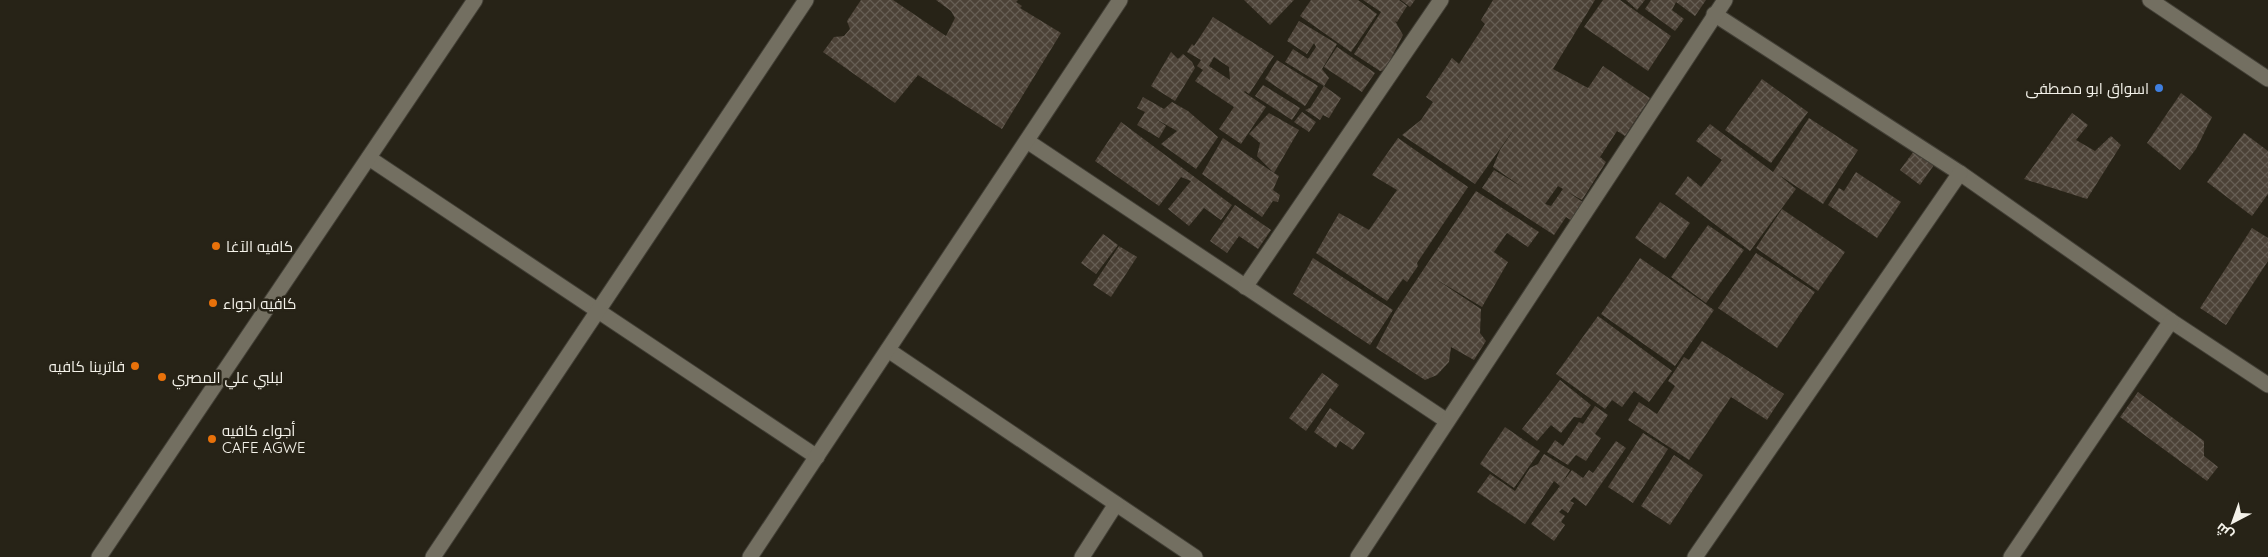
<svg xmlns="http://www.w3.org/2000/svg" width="2268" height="557" font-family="Quicksand,Cairo,sans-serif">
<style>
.building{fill:url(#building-cross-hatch);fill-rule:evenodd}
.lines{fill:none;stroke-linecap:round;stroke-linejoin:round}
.minor-casing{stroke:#423f36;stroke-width:17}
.minor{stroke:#736f61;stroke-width:15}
.shop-dot{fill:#3f7fe0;stroke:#272317;stroke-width:2}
.food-dot{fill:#e8710a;stroke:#272317;stroke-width:2}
.labels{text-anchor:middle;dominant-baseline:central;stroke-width:5;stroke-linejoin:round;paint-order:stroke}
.poi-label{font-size:15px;fill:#f4f2ea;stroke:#272317;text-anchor:start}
</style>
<defs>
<pattern id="building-cross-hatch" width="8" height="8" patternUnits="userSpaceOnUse" patternTransform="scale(1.25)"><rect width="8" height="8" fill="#4c4237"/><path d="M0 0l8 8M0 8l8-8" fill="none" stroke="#665e54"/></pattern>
</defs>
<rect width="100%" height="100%" fill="#272317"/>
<g class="building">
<path d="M861 0H893L946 36 955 18 951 11 936 0H1018L1016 2 1022 6 1020 8 1061 33 1002 129 918 75 895 103 823 52 834 37 844 36 850 29 847 21Z"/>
<path d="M1244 0H1294L1270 25Z"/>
<path d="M1311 0H1358L1377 14 1351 52 1300 16Z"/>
<path d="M1363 0H1399L1407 6 1397 22 1395 21 1403 35 1385 70 1380 71 1354 54 1381 12Z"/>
<path d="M1401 0H1415L1410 7Z"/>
<path d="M1493 0H1595L1553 69 1588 88 1603 66 1650 98 1625 136 1617 131 1600 157 1606 162 1582 200 1568 192 1584 203 1572 221 1566 217 1554 235 1482 188 1494 170 1522 187 1493 167 1500 150 1517 125 1475 184 1402 135 1421 120 1433 102 1426 97 1452 58 1459 64 1485 24 1481 20ZM1558 186 1563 189 1551 206 1545 204Z"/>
<path d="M1603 0H1620L1671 36 1648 71 1584 27Z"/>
<path d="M1626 0H1645L1637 10Z"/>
<path d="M1651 0H1706L1695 16 1676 2 1672 10 1684 19 1675 31 1645 9Z"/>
<path d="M1213 17 1274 56 1249 94 1245 91 1244 92 1266 107 1241 144 1219 129 1234 107 1195 81 1203 70 1197 66 1201 60 1187 52 1192 44 1194 46ZM1214 57 1229 67 1230 80 1209 66Z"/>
<path d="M1299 21 1337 44 1322 69 1329 78 1324 86 1285 62 1293 49 1308 59 1316 47 1314 43 1307 54 1287 41Z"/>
<path d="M1337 47 1375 73 1362 92 1324 67Z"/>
<path d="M1171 52 1178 59 1183 54 1192 62 1195 68 1175 101 1151 86Z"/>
<path d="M1277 60 1318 86 1305 106 1265 79Z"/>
<path d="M1762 79 1808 112 1771 163 1725 130Z"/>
<path d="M1263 85 1300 108 1292 120 1255 96Z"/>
<path d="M1324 86 1341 98 1329 118 1323 115 1320 120 1305 110 1310 108Z"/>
<path d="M2181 93 2212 117 2196 149 2180 170 2147 143Z"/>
<path d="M1143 97 1164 109 1172 102 1188 111 1218 137 1196 169 1161 144 1177 131 1156 119 1166 126 1159 138 1137 125 1145 112 1137 108Z"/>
<path d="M1302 112 1316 122 1309 132 1294 122Z"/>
<path d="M1269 113 1299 130 1274 173 1279 176 1273 190 1280 195 1278 202 1273 201 1262 217 1202 174 1223 138 1274 173 1257 156 1260 143 1249 134Z"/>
<path d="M2072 113 2088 125 2076 140 2095 151 2111 136 2121 145 2087 199 2024 179Z"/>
<path d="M1809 118 1858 150 1823 204 1779 175 1796 189 1750 251 1675 194 1688 176 1701 187 1722 160 1696 141 1710 124 1773 172Z"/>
<path d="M1121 122 1232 205 1221 220 1204 208 1189 226 1168 209 1191 181 1181 177 1159 206 1095 161Z"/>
<path d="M2244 133 2268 151V194L2252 216 2207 182Z"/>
<path d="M1398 138 1468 187 1417 263 1418 266 1407 282 1403 279 1387 301 1316 253 1339 213 1369 230 1397 190 1372 175Z"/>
<path d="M1914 151 1934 165 1920 185 1900 170Z"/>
<path d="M1856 172 1901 202 1877 238 1828 205 1839 188 1844 191Z"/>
<path d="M1476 191 1539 232 1528 247 1507 233 1494 252 1508 262 1482 307 1434 278 1481 309 1480 333 1486 341 1474 360 1451 347 1449 362 1437 375 1425 380 1376 348 1395 312Z"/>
<path d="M1660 202 1690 223 1665 259 1635 238Z"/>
<path d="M1235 205 1271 230 1258 249 1239 236 1227 253 1210 241Z"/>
<path d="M1782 209 1845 252 1818 291 1756 248Z"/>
<path d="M1708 225 1744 250 1706 303 1671 277Z"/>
<path d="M2252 228 2268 238V261L2226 325 2200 308Z"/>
<path d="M1103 234 1118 245 1096 274 1081 263Z"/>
<path d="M1119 246 1137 257 1111 297 1093 285Z"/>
<path d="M1756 253 1815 292 1777 348 1718 308Z"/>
<path d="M1313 258 1393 310 1370 345 1293 294Z"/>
<path d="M1640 258 1714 310 1675 366 1601 314Z"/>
<path d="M1598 316 1672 371 1649 402 1634 391 1622 407 1612 400 1605 409 1556 374Z"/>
<path d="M1702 341 1784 394 1767 420 1731 397 1689 460 1628 420 1639 402 1657 414 1675 386 1668 381 1684 357 1689 360Z"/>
<path d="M1322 373 1339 385 1306 431 1289 418Z"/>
<path d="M1560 380 1591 405 1581 418 1574 417 1561 433 1551 425 1537 441 1522 429Z"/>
<path d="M2138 392 2204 441V456L2218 467 2207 481 2120 417Z"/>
<path d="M1595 406 1608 415 1595 434 1601 438 1586 461 1576 455 1568 465 1547 452 1555 440 1563 446 1579 422 1583 424Z"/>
<path d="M1330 408 1365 433 1353 450 1340 441 1336 448 1314 432Z"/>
<path d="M1505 427 1540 451 1514 488 1480 464Z"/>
<path d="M1643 433 1668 449 1633 503 1608 487Z"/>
<path d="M1616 441 1626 448 1586 506 1574 497 1570 501 1574 503 1568 513 1562 509 1559 512 1565 516 1561 522 1565 525 1554 541 1531 524 1560 486 1554 481 1525 524 1477 492 1490 474 1515 491 1530 468 1538 464 1544 454 1570 470 1562 483 1572 470 1583 478 1589 470 1593 473Z"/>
<path d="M1674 455 1703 475 1670 525 1641 506Z"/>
</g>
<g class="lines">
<defs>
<g id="minor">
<path d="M2150 0 2268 79"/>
<path d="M1714 14 1960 173 2171 321 2268 385"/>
<path d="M1027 141 1447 421"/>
<path d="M369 158 817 457"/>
<path d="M1245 287 1441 0"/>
<path d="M888 350 1195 557"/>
<path d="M99 557 475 0"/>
<path d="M433 557 806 0"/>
<path d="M750 557 1120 0"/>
<path d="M1082 557 1116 504"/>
<path d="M1358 557 1725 0"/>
<path d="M1695 557 1960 173"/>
<path d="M2011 557 2171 321"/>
</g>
</defs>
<use href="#minor" class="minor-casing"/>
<use href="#minor" class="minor"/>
</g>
<circle class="shop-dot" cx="2159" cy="88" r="5"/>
<g class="food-dot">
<circle cx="216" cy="246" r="5"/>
<circle cx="213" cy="303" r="5"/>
<circle cx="135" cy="366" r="5"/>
<circle cx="162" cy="377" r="5"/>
<circle cx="212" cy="439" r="5"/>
</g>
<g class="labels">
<g class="poi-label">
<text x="2149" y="88" text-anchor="end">اسواق ابو مصطفى</text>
<text x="226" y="246">كافيه الآغا</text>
<text x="223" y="303">كافيه اجواء</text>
<text x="125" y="366" text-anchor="end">فاترينا كافيه</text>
<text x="172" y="377">لبلبي علي المصري</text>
<text x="222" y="430">أجواء كافيه<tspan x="222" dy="17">CAFE AGWE</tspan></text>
</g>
</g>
<g transform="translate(2233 522) rotate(221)" stroke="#272317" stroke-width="4" paint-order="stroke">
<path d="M0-4L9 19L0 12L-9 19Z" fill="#f4f2ea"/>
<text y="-8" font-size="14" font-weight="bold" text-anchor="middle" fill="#f4f2ea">ش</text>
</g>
</svg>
